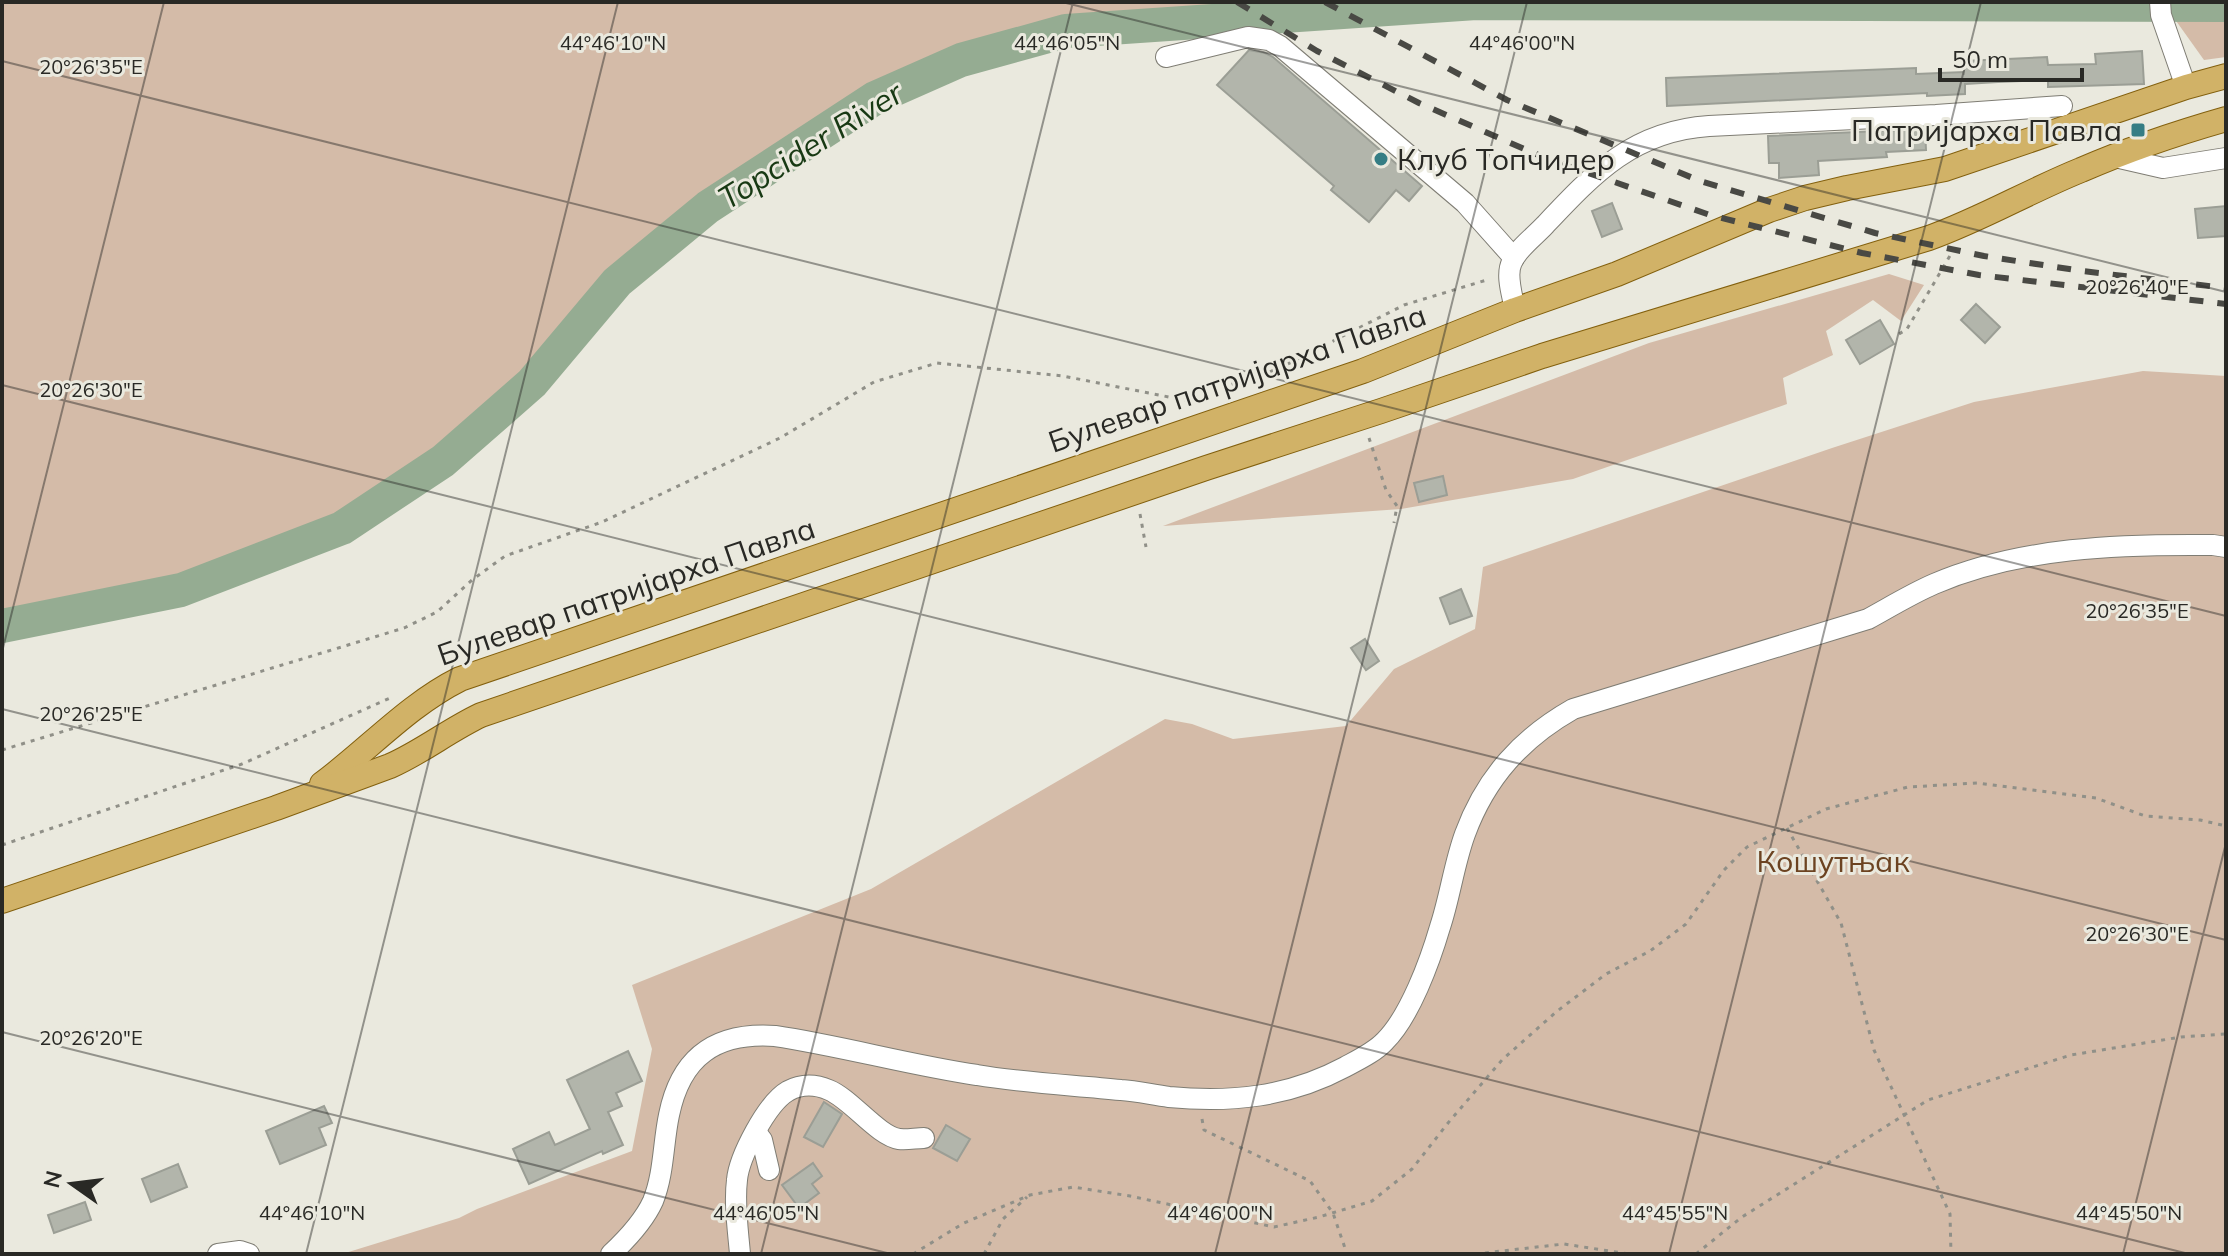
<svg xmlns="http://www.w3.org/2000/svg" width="2228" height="1256" font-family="Mulish,sans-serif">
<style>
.green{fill:#d4bba8}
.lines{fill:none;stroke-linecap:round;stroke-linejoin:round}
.river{stroke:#95ac92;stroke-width:34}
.building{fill:#b2b5ab;stroke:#9b9e95;stroke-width:2}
.minor-casing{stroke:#7f7d74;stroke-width:22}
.major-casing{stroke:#83600e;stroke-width:26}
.path{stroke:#909088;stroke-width:3;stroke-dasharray:4 6;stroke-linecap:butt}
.minor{stroke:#fff;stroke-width:20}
.major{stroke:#d1b267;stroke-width:24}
.rail{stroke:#494944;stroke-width:6;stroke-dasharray:14 14;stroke-linecap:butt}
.ticks{fill:none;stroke:#292925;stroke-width:2;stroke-opacity:0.45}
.poi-dot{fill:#357d84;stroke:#eae9de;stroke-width:3}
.labels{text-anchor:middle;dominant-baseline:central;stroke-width:6;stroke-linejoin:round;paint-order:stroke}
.poi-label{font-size:30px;fill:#292925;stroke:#eae9de;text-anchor:end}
.street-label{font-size:30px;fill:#292925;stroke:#eae9de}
.park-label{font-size:30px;fill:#6c4321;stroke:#eae9de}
.water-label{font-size:32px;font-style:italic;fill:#173913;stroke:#eae9de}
.ticks-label{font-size:20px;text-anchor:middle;fill:#292925;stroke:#eae9de;stroke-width:6;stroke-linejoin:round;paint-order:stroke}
</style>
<rect width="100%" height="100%" fill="#eae9de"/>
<g class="green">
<path d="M2 2H1476L1066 31 961 60 875 98 708 207 617 282 532 383 443 461 342 528 181 590 2 626Z"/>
<path d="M2169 11 2226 12V57L2204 60Z"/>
<path d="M1889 274 1924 285 1901 321 1873 300 1826 331 1833 355 1783 378 1787 404 1573 479 1401 509 1163 526 1649 343Z"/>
<path d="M2143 371 2226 376V1254H342L459 1218 477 1209 632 1151 652 1049 632 985 871 889 1165 719 1192 724 1233 739 1346 726 1394 669 1475 629 1483 567 1832 448 1974 402Z"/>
</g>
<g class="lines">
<path class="river" d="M2 626 181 590 342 528 443 461 532 383 617 282 708 207 875 98 961 60 1066 31 1476 3 2226 5"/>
</g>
<g class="building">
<path d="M1249 50 1265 53 1273 57 1422 186 1409 201 1396 190 1369 222 1331 190 1334 186 1217 85Z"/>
<path d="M2142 51 2144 84 2048 87V80L1998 82 1965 84V94L1927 96V93L1667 106 1666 78 1916 68V74L1964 72V75V61L2047 57 2048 65 2096 64 2095 54Z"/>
<path d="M1925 129 1926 150 1886 152 1887 157 1818 161 1819 175 1779 178V163H1769L1768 136Z"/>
<path d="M1612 203 1622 229 1602 237 1592 211Z"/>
<path d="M2226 206V236L2198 238 2195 209Z"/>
<path d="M1976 304 2000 327 1985 343 1961 320Z"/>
<path d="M1880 320 1894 344 1860 364 1846 340Z"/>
<path d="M1443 476 1447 495 1419 502 1414 483Z"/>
<path d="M1461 589 1472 616 1450 624 1440 598Z"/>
<path d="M1365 639 1379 661 1366 670 1351 648Z"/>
<path d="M628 1051 642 1081 616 1093 622 1106 608 1112 623 1145 603 1154 602 1151 529 1184 513 1149 549 1132 555 1145 590 1129 567 1080Z"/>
<path d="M824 1102 842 1114 823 1147 804 1137Z"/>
<path d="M324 1106 332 1123 319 1128 326 1145 280 1164 266 1131Z"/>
<path d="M946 1125 970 1139 957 1161 933 1148Z"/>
<path d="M813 1163 822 1176 812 1184 819 1193 799 1208 782 1185Z"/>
<path d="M178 1164 187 1187 151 1202 142 1179Z"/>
<path d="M85 1202 91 1220 54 1233 48 1215Z"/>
</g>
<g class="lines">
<defs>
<g id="minor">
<path d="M2160 2 2161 15 2186 87"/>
<path d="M1166 57 1248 37 1269 40 1280 46 1465 203 1514 258"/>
<path d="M2115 157 2163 168 2226 158"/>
<path d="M1515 310C1513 297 1505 275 1512 262 1518 248 1535 236 1545 225 1594 173 1633 131 1709 126L1936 115 2062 106"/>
<path d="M756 1132 762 1140 769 1170"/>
<path d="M218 1254 240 1251 249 1254"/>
<path d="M611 1254C627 1239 644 1221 653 1201 664 1174 663 1143 669 1115 681 1056 716 1032 775 1036 842 1046 909 1065 977 1075 1024 1083 1073 1085 1121 1090 1137 1091 1153 1095 1169 1097 1231 1103 1289 1097 1345 1067 1358 1060 1375 1052 1385 1041 1410 1016 1430 961 1440 927 1450 897 1454 864 1465 834 1486 777 1522 738 1573 709L1868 619C1890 607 1911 594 1934 584 2021 547 2119 544 2213 545L2226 547"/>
<path d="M740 1254C738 1230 734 1204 737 1180 739 1157 767 1103 788 1091 801 1084 815 1084 829 1090 851 1099 878 1136 899 1139 907 1140 916 1138 924 1138"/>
</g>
<g id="major">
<path d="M322 784C368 750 408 705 460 679L1363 371 1515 310 1617 274 1769 210 1805 198 1847 188 1945 169 2186 87 2226 76"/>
<path d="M2 901 276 808 390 766C422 752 449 730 481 715L1206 468 1381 411 1542 356 1929 238C1982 219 2029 191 2081 170 2127 150 2177 133 2226 119"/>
</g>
</defs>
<use href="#minor" class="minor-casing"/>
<use href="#major" class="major-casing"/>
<g class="path">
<path d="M1899 334 1907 329 1951 254"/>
<path d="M1369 438 1386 490 1397 506 1394 523"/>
<path d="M1140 514 1146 547"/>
<path d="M2 750 404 628 437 612 472 580 505 556 602 522 780 438 874 382 937 363 1063 376 1184 400 1278 369 1404 305 1490 279"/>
<path d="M1787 828 1841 923 1874 1050 1950 1214 1951 1254"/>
<path d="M2 845 242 764 390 698"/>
<path d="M1202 1119 1204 1130 1310 1181 1333 1213 1347 1254"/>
<path d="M913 1254 964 1223 1030 1195 1073 1187 1130 1196 1274 1227 1319 1217 1372 1201 1412 1169 1448 1123 1502 1060 1556 1012 1606 974 1650 951 1686 924 1724 870 1747 847 1826 809 1908 787 1977 783 2096 798 2145 816 2200 820 2226 826"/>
<path d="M984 1254 1003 1219 1027 1197"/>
<path d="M1475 1254 1564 1244 1629 1254"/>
<path d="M1696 1254 1742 1217 1928 1100 2071 1055 2181 1037 2226 1034"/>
</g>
<use href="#minor" class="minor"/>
<use href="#major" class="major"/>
<g class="rail">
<path d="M1237 2 1317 51 1419 103 1545 158 1710 215 1862 253 1979 275 2226 304"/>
<path d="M1325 2 1507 100 1700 181 1875 233 1984 256 2082 271 2226 288"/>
</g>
</g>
<path class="ticks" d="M1062 2 2226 292M2 61 2226 616M2 385 2226 940M2 652 164 2M2 709 2189 1254M2 1032 891 1254M306 1254 618 2M761 1254 1073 2M1215 1254 1527 2M1669 1254 1981 2M2123 1254 2226 843"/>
<g class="poi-dot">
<rect x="2130" y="122" width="16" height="16" rx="4"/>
<circle cx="1381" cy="159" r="8"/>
</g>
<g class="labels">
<g class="poi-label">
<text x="2122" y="130">Патријарха Павла</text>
<text x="1397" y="159" text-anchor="start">Клуб Топчидер</text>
</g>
<g class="street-label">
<text transform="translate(1237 378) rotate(-19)">Булевар патријарха Павла</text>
<text transform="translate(626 591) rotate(-19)">Булевар патријарха Павла</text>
</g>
<g class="park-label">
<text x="1833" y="861">Кошутњак</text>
</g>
<g class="water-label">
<text transform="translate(810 145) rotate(-32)">Topcider River</text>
</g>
</g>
<g class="ticks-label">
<text x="613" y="50">44°46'10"N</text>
<text x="1067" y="50">44°46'05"N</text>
<text x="1522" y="50">44°46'00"N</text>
<text x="91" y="74">20°26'35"E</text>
<text x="2137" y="294">20°26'40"E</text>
<text x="91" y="397">20°26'30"E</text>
<text x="2137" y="618">20°26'35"E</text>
<text x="91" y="721">20°26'25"E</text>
<text x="2137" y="941">20°26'30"E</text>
<text x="91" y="1045">20°26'20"E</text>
<text x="312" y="1220">44°46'10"N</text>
<text x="766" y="1220">44°46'05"N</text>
<text x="1220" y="1220">44°46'00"N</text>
<text x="1675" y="1220">44°45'55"N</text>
<text x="2129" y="1220">44°45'50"N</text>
</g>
<rect width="2228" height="1256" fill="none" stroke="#292925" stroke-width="8"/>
<g transform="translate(72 1184) rotate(284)" stroke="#eae9de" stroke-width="6" paint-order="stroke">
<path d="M0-6L14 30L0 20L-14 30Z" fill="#292925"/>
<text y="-12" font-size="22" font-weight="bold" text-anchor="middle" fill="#292925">N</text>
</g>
<path d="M1940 68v12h142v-12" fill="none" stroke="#292925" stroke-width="4"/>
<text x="1952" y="68" font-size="24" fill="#292925" stroke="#eae9de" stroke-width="6" paint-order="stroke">50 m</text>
</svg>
